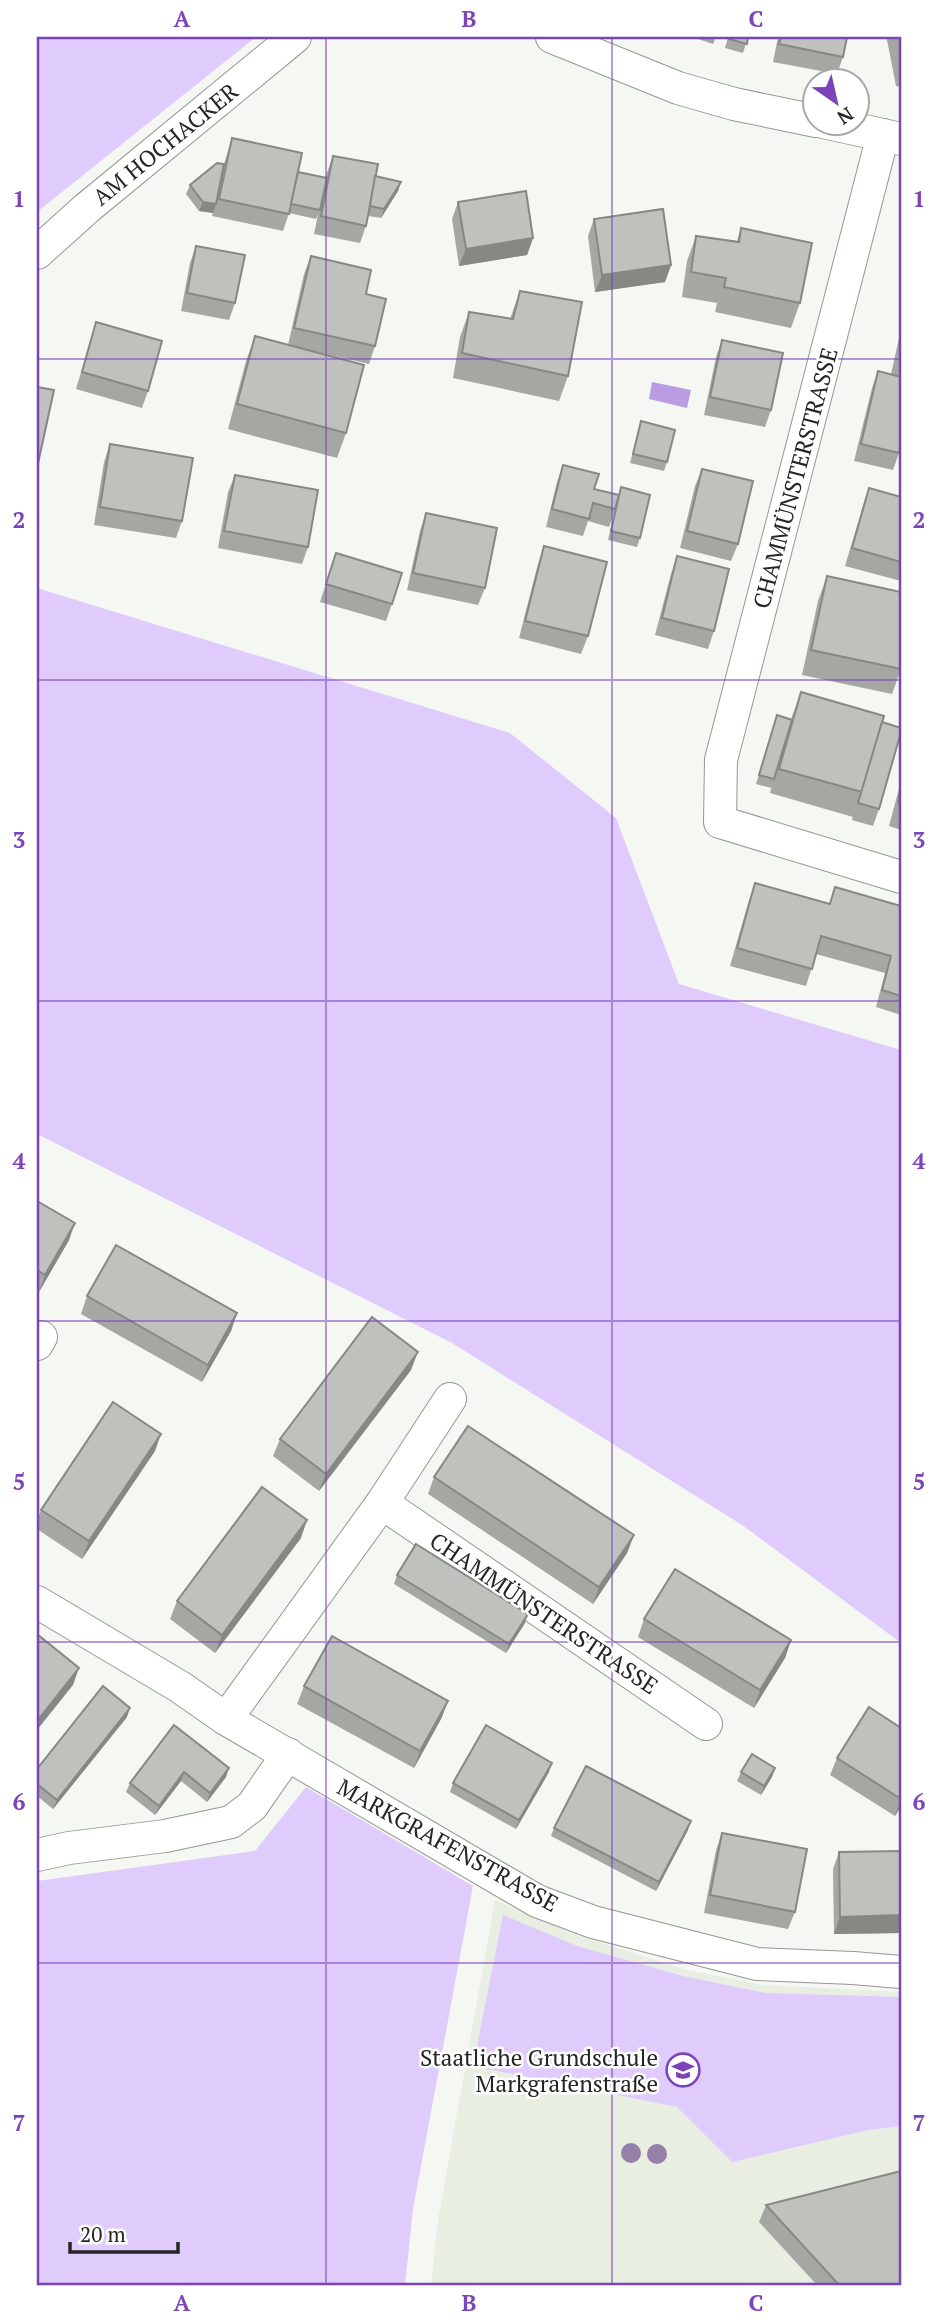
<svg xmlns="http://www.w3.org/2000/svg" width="938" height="2322" font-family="'PT Serif',serif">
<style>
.built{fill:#e8eee1}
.green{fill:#dfccfc}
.water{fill:#b99ce1}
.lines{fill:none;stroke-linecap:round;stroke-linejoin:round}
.minor-casing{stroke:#959892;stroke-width:34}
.minor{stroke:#fff;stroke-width:32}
.tree{fill:#9580a9}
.wall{fill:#a4a7a2}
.shaded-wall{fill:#868884}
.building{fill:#bfc2bc;stroke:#868884;stroke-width:2}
.grid{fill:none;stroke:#7d43b9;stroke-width:2;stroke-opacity:0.55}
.labels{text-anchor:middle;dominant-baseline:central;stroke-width:5;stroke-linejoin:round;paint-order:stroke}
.street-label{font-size:23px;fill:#252624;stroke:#fff}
.poi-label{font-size:23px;fill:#252624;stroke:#fff;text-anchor:end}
.neatline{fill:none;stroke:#7d43b9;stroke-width:2.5}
.grid-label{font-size:23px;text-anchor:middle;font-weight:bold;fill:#7d43b9}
</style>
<rect width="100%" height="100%" fill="#f5f8f2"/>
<path class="built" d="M495 1900 576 1935 687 1970 764 1985 901 1992V2285H431L438 2220Z"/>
<g class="green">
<path d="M37 37H256L37 212Z"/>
<path d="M37 588 510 733 616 818 679 984 901 1050V1643L742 1525 452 1343 37 1134Z"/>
<path d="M306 1787 473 1886 413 2209 405 2285H37V1881L255 1851Z"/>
<path d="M503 1915 577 1946 683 1976 765 1993 901 1997V2126L868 2130 732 2162 677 2107 473 2066Z"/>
</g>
<path class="water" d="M652 382 691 390 687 408 649 399Z"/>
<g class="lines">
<defs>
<g id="minor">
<path d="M552 37 678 88 734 104 816 121"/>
<path d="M823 122 901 139"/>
<path d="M883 135 721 760 720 822 901 877"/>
<path d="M37 253 87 208 295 37"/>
<path d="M37 1344 41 1337"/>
<path d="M382 1503 706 1724"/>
<path d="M37 1602 180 1687 226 1719 537 1901 593 1922 757 1964 853 1968 901 1972"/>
<path d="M226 1719 382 1503 450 1399"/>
<path d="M37 1855 69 1848 165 1836 231 1822 252 1806 288 1754"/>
</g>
</defs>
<use href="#minor" class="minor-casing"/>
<use href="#minor" class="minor"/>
</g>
<g class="tree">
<circle cx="631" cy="2153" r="10"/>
<circle cx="657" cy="2154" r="10"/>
</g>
<g class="wall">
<path d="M692 37H716L713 44Z"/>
<path d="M728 37H748L743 53 725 48Z"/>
<path d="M778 37H847L843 57 837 74 773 62Z"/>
<path d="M888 37H901V87L896 86 887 40Z"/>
<path d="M232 138 298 172 325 178 333 156 375 176 401 182 398 191 381 218 368 216 366 226 360 243 314 234 318 214 316 219 289 213 283 231 212 216 214 209 213 213 199 211 186 194 190 185 224 164Z"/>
<path d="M458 202 533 238 527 255 459 266 452 219Z"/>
<path d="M594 219 671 265 665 282 595 292 588 236Z"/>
<path d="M741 228 800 303 791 328 715 312 717 303 682 297 687 261 696 236 737 241Z"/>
<path d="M196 246 235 303 229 320 181 311 190 263Z"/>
<path d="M311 256 366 294 375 346 369 364 313 351 346 433 337 458 228 429 246 361 255 336 288 345 304 274Z"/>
<path d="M520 291 568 376 559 401 453 378 460 337 469 312 510 319Z"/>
<path d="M96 322 148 391 142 408 76 389Z"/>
<path d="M901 329V376L891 374Z"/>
<path d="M722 340 771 410 765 427 704 415 716 357Z"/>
<path d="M878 371 899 453 893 470 854 461 872 388Z"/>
<path d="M641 421 667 462 664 471 630 463Z"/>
<path d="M110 444 182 521 176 538 94 525 104 462Z"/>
<path d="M563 465 594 489 618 496 621 487 640 538 637 547 608 540 615 510 609 527 588 521 583 536 546 527 557 482Z"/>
<path d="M702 469 738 544 731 561 680 548 695 486Z"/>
<path d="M235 475 308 547 302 564 218 548 228 492Z"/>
<path d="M869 488 901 497V581L845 566 863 506Z"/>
<path d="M426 513 485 588 478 605 407 590 420 531Z"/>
<path d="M544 546 588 636 581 654 519 638 538 564Z"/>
<path d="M336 553 392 604 386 621 320 602Z"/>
<path d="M677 556 714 631 708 649 655 635 671 574Z"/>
<path d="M827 576 901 669 892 694 802 675 818 601Z"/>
<path d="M801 692 882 722 879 809 873 826 852 820 854 813 853 817 770 793 772 785 771 788 756 784 777 715 791 719Z"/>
<path d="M901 781V830L889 826Z"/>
<path d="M755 883 829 904 835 887 901 923V1015L876 1007 885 973 816 954 806 986 730 966 749 900Z"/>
<path d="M37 1201 69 1240 39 1292 37 1291Z"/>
<path d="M87 1296 237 1313 231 1331 202 1382 81 1314Z"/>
<path d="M411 1370 319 1491 273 1456 280 1439Z"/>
<path d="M155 1451 82 1559 37 1529V1520L41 1510Z"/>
<path d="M434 1477 634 1535 627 1553 593 1604 428 1494Z"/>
<path d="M301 1538 215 1653 170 1619 177 1601Z"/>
<path d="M397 1575 525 1623 506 1653 394 1584Z"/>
<path d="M644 1619 791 1640 785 1658 754 1708 638 1637Z"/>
<path d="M304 1686 448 1701 441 1719 414 1768 297 1704Z"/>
<path d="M127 1717 53 1809 37 1796V1769Z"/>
<path d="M174 1725 226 1777 207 1802 181 1781 155 1815 126 1792 130 1783Z"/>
<path d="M901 1728V1806L895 1816 830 1775 837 1758Z"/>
<path d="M775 1768 772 1777 761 1795 737 1781 741 1772Z"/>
<path d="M549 1772 516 1829 450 1792 453 1783Z"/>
<path d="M554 1828 688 1830 656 1891 551 1836Z"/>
<path d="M722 1833 795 1912 788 1929 704 1913 716 1850Z"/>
<path d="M901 1851V1933L834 1934 833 1869 839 1852Z"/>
<path d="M766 2205 901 2285H817L759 2222Z"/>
</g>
<g class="shaded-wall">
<path d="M401 182 398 191 381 218 384 209Z"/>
<path d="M203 202 216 204 213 213 199 211Z"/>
<path d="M533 238 527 255 459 266 466 249Z"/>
<path d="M671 265 665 282 595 292 602 275Z"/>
<path d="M75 1223 69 1240 39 1292 45 1275Z"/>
<path d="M237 1313 231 1331 202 1382 208 1365Z"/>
<path d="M418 1352 411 1370 319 1491 326 1474Z"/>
<path d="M161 1434 155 1451 82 1559 89 1541Z"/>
<path d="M307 1520 301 1538 215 1653 222 1635Z"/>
<path d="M634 1535 627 1553 593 1604 599 1587Z"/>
<path d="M528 1614 525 1623 506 1653 509 1644Z"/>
<path d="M791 1640 785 1658 754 1708 760 1690Z"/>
<path d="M79 1668 73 1685 37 1730V1721Z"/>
<path d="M448 1701 441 1719 414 1768 420 1751Z"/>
<path d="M130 1708 127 1717 53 1809 57 1800Z"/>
<path d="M552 1763 549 1772 516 1829 519 1820Z"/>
<path d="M229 1768 226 1777 207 1802 210 1793Z"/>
<path d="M775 1768 772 1777 761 1795 764 1786Z"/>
<path d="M184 1772 181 1781 155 1815 159 1806Z"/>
<path d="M901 1799V1806L895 1816Z"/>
<path d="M691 1821 688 1830 656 1891 659 1882Z"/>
<path d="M901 1915V1933L834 1934 840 1917Z"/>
</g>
<g class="building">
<path d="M729 37H748L747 44 729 39Z"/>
<path d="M781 37H847L843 57 779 44Z"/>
<path d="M232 138 302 153 289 214 219 199Z"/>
<path d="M333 156 378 164 366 226 321 216Z"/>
<path d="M217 163 224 164 216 204 203 202 190 185Z"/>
<path d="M298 172 327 178 320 210 291 204Z"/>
<path d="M375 176 401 182 384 209 370 206Z"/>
<path d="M526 191 533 238 466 249 458 202Z"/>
<path d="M663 209 671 265 602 275 594 219Z"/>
<path d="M741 228 812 243 800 303 724 287 726 278 691 272 696 236 739 242Z"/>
<path d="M196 246 245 255 235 303 187 293Z"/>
<path d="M311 256 371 270 366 294 386 299 375 346 294 328Z"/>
<path d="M520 291 582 302 568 376 462 353 469 312 513 319Z"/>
<path d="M96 322 162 341 148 391 82 372Z"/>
<path d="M255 336 364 365 346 433 237 404Z"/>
<path d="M722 340 783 353 771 410 710 397Z"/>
<path d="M878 371 901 377V444L899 453 861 444Z"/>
<path d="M37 387 54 390 37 468Z"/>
<path d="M641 421 675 430 667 462 633 454Z"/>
<path d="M110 444 193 458 182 521 100 507Z"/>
<path d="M563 465 599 474 594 489 619 495 615 509 593 503 589 519 552 509Z"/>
<path d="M702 469 753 481 738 544 687 531Z"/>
<path d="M235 475 318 490 308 547 224 531Z"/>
<path d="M621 487 650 495 640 538 611 531Z"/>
<path d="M869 488 901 497V562L852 548Z"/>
<path d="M426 513 497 528 485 588 413 573Z"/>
<path d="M544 546 607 562 588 636 525 621Z"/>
<path d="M336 553 402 573 392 604 326 584Z"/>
<path d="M677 556 729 569 714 631 662 618Z"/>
<path d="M827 576 901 592V669L811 650Z"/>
<path d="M801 692 884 716 862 792 779 769Z"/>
<path d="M777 715 792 720 774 779 759 775Z"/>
<path d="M882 722 901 728V732L879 809 858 803Z"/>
<path d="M901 789V803L898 802Z"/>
<path d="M755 883 830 904 835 887 901 906V996L882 990 891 956 821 936 812 969 737 948Z"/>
<path d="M37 1201 75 1223 45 1275 37 1270Z"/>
<path d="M116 1245 237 1313 208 1365 87 1296Z"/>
<path d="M372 1317 418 1352 326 1474 280 1439Z"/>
<path d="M113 1402 161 1434 89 1541 41 1510Z"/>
<path d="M468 1426 634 1535 599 1587 434 1477Z"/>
<path d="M262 1487 307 1520 222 1635 177 1601Z"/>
<path d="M416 1544 528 1614 509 1644 397 1575Z"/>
<path d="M675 1569 791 1640 760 1690 644 1619Z"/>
<path d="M37 1634 79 1668 37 1721Z"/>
<path d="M332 1636 448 1701 420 1751 304 1686Z"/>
<path d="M103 1686 130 1708 57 1800 37 1784V1769Z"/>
<path d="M869 1707 901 1728V1799L837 1758Z"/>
<path d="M174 1725 229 1768 210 1793 184 1772 159 1806 130 1783Z"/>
<path d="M486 1725 552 1763 519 1820 453 1783Z"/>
<path d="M752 1754 775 1768 764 1786 741 1772Z"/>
<path d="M586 1766 691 1821 659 1882 554 1828Z"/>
<path d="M722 1833 807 1849 795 1912 710 1895Z"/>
<path d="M901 1851V1915L840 1917 839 1852Z"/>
<path d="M901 2171V2285H839L766 2205Z"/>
</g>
<path class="grid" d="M326 37V2285M612 37V2285M37 359H901M37 680H901M37 1001H901M37 1321H901M37 1642H901M37 1963H901"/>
<defs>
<symbol id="school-ring" viewBox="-11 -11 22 22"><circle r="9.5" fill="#fff" stroke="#7d43b9" stroke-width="1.5"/><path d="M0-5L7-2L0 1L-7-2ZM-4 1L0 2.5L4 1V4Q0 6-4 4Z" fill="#7d43b9"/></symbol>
</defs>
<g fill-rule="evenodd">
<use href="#school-ring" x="664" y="2051" width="38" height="38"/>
</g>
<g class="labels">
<g class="street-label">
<text transform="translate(165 144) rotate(-39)">AM HOCHACKER</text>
<text transform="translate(795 478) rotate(-75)">CHAMMÜNSTERSTRASSE</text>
<text transform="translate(544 1613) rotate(34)">CHAMMÜNSTERSTRASSE</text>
<text transform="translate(448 1845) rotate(29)">MARKGRAFENSTRASSE</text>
</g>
<g class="poi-label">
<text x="658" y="2057">Staatliche Grundschule<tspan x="658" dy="26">Markgrafenstraße</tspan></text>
</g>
</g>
<rect width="938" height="2322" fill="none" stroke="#ffffff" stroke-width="77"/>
<g transform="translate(836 102) rotate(146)"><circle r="33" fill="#ffffff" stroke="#a8a8a7" stroke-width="2"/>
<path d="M0-5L12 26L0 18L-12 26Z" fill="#7d43b9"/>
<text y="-10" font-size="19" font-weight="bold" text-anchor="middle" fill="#252624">N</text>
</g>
<path d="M70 2242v10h108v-10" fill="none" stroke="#252624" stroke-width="3.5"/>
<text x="80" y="2242" font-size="21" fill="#252624" stroke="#ffffff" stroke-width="5" paint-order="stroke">20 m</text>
<rect x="38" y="38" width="862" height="2246" class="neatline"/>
<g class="grid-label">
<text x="182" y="27">A</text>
<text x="469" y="27">B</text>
<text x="756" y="27">C</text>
<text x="19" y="207">1</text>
<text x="919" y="207">1</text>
<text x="19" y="528">2</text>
<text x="919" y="528">2</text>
<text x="19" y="848">3</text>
<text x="919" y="848">3</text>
<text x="19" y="1169">4</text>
<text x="919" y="1169">4</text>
<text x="19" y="1490">5</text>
<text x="919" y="1490">5</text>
<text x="19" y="1810">6</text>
<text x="919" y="1810">6</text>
<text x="19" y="2131">7</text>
<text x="919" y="2131">7</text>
<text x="182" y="2311">A</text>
<text x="469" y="2311">B</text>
<text x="756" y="2311">C</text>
</g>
</svg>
